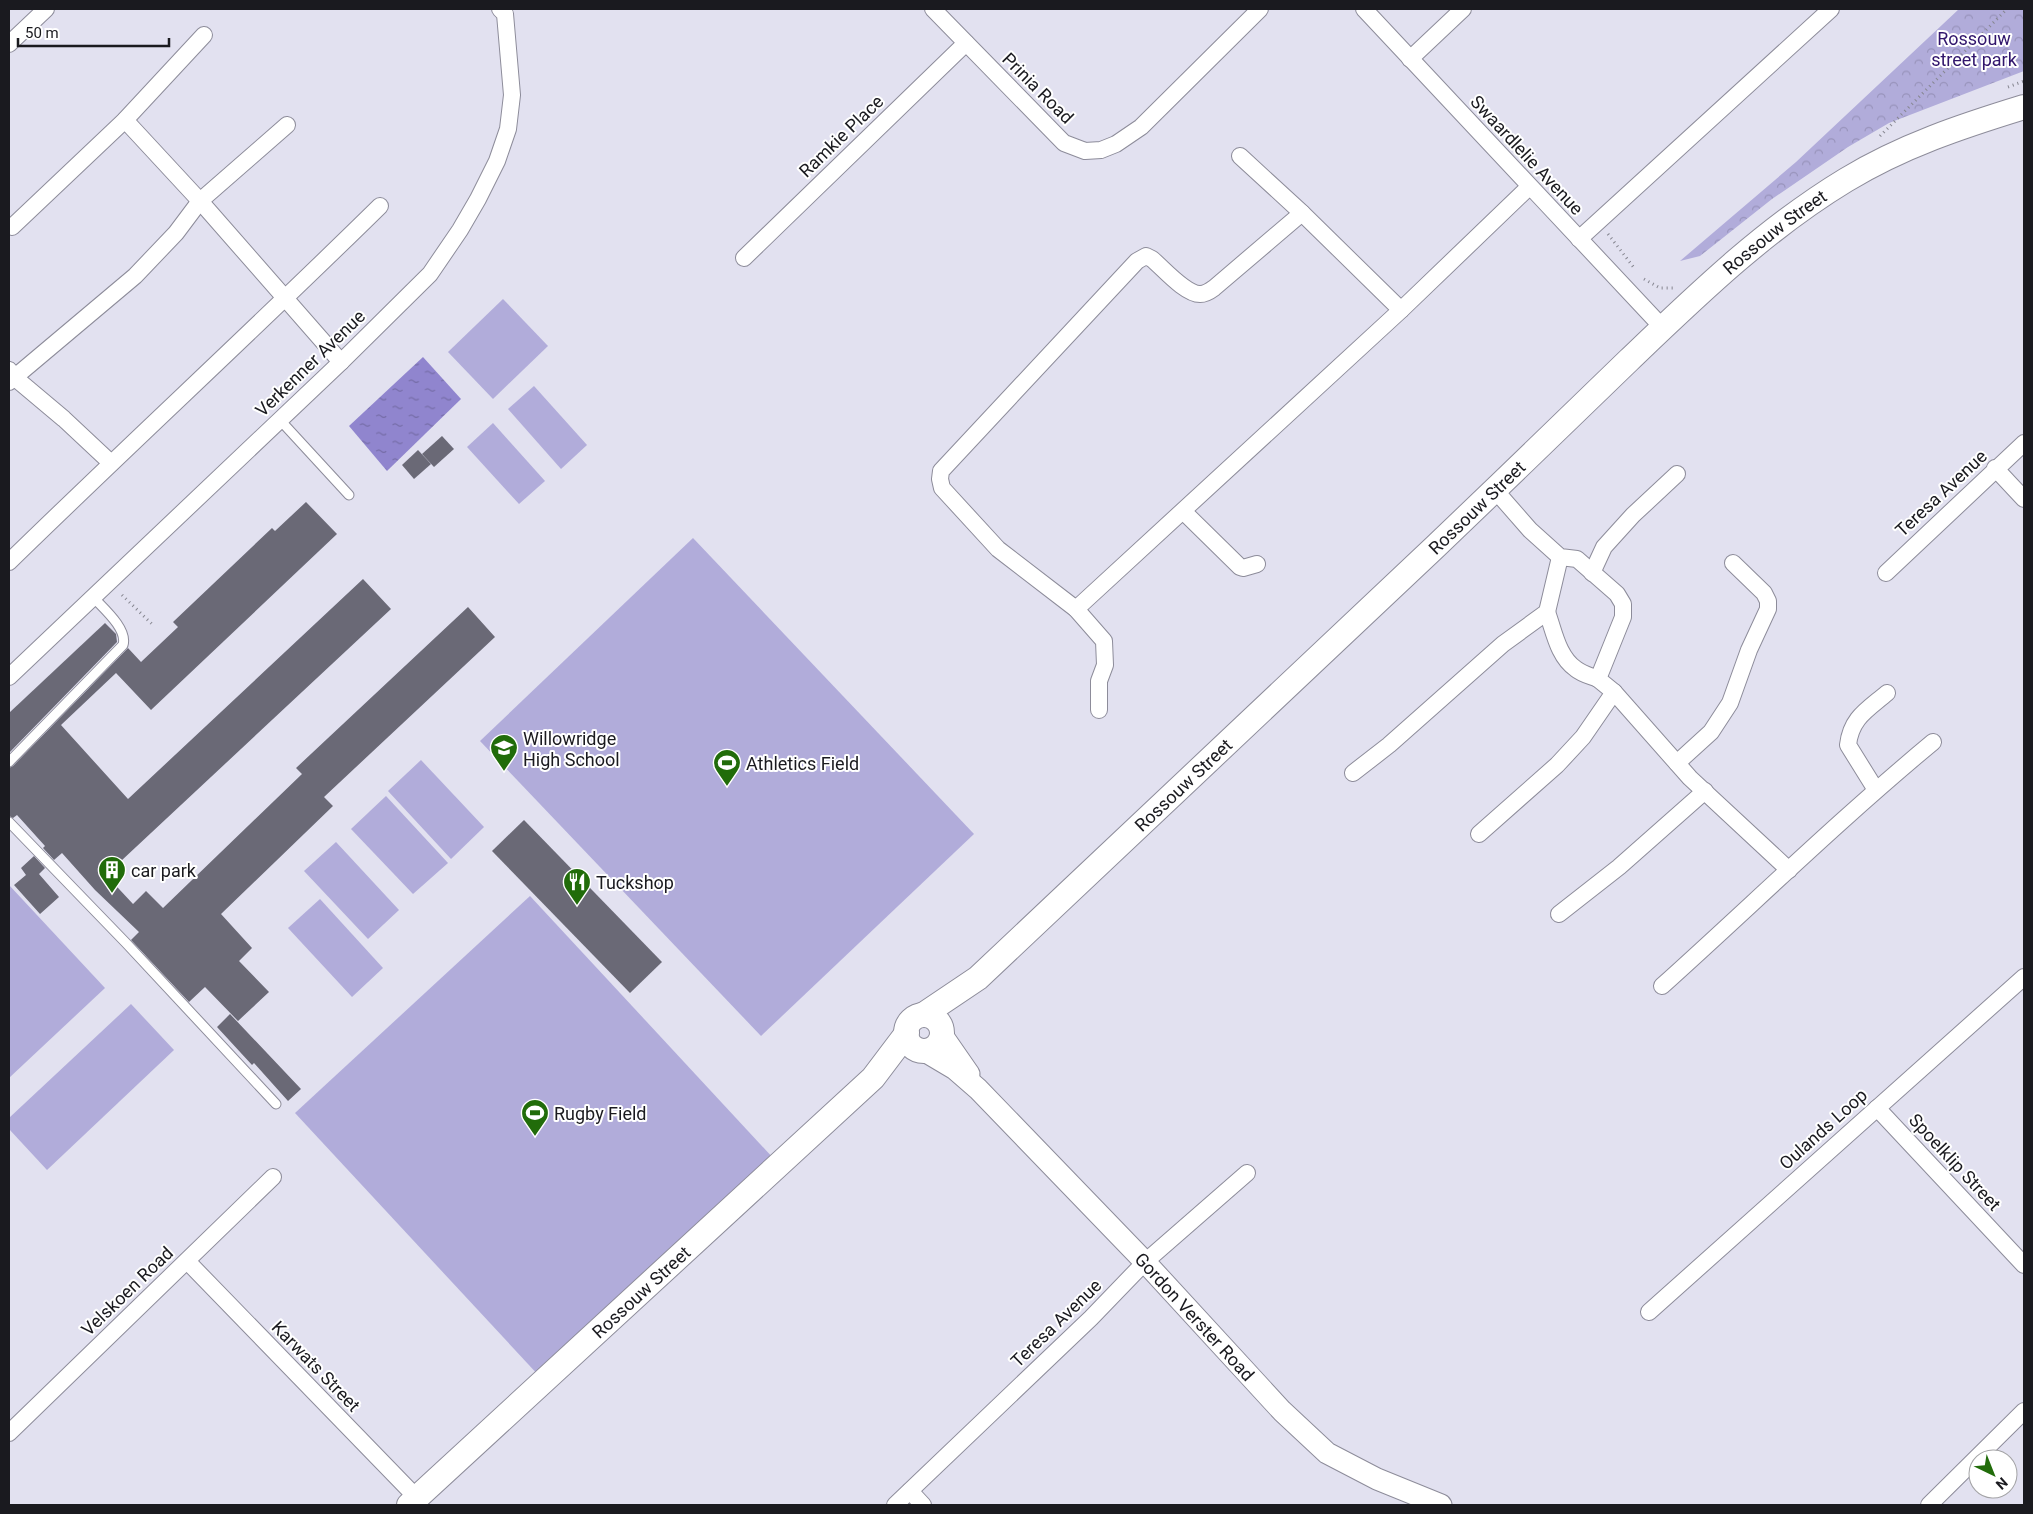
<svg xmlns="http://www.w3.org/2000/svg" width="2033" height="1514" font-family="Roboto,sans-serif">
<style>
.park{fill:url(#park-crowns)}
.pitch{fill:#b1acda}
.water{fill:url(#water-ripples)}
.building{fill:#6a6976}
.lines{fill:none;stroke-linecap:round;stroke-linejoin:round}
.service-casing{stroke:#8d8c9a;stroke-width:11}
.minor-casing{stroke:#8d8c9a;stroke-width:18}
.tertiary-casing{stroke:#8d8c9a;stroke-width:23}
.secondary-casing{stroke:#8d8c9a;stroke-width:26}
.path{stroke:#868690;stroke-width:3;stroke-dasharray:1 4;stroke-linecap:butt}
.service{stroke:#fff;stroke-width:9}
.minor{stroke:#fff;stroke-width:16}
.tertiary{stroke:#fff;stroke-width:21}
.secondary{stroke:#fff;stroke-width:24}
.labels{text-anchor:middle;dominant-baseline:central;stroke-width:4;stroke-linejoin:round;paint-order:stroke}
.park-label{font-size:18px;fill:#31166c;stroke:#fff}
.street-label{font-size:18px;fill:#1a1a1f;stroke:#fff}
.poi-label{font-size:18px;fill:#1a1a1f;stroke:#fff;text-anchor:start}
</style>
<defs>
<pattern id="park-crowns" width="20" height="18" patternUnits="userSpaceOnUse" patternTransform="scale(1.25)"><rect width="20" height="18" fill="#b1acda"/><path d="M2 6a3 3 0 1 1 6 0M12 15a3 3 0 1 1 6 0" fill="none" stroke="#9893bb"/></pattern>
<pattern id="water-ripples" width="26" height="14" patternUnits="userSpaceOnUse" patternTransform="scale(1.25)"><rect width="26" height="14" fill="#9085ce"/><path d="M2 4q2-2 4 0t4 0M15 11q2-2 4 0t4 0" fill="none" stroke="#756ca7"/></pattern>
</defs>
<rect width="100%" height="100%" fill="#e2e1f0"/>
<path class="park" d="M1959 9H2024V71L1889 123 1848 147 1772 199 1700 256 1680 261 1796 162Z"/>
<g class="pitch">
<path d="M503 299 548 346 493 399 448 352Z"/>
<path d="M534 386 587 445 561 469 508 409Z"/>
<path d="M493 423 545 481 519 504 467 447Z"/>
<path d="M693 538 974 834 761 1036 480 741Z"/>
<path d="M421 760 484 827 451 859 388 791Z"/>
<path d="M386 796 448 863 413 894 351 829Z"/>
<path d="M336 842 399 910 368 939 304 871Z"/>
<path d="M9 885 105 988 9 1078Z"/>
<path d="M530 896 775 1160 541 1378 295 1113Z"/>
<path d="M320 899 383 968 352 997 288 928Z"/>
<path d="M131 1004 174 1050 47 1170 9 1129V1118Z"/>
</g>
<path class="water" d="M423 357 461 399 387 471 349 426Z"/>
<g class="building">
<path d="M442 436 454 449 434 467 422 454Z"/>
<path d="M418 450 431 464 414 479 402 465Z"/>
<path d="M306 502 337 534 151 710 116 673 61 725 128 799 363 579 391 609 106 875 133 904 146 891 163 908 302 774 296 768 468 607 495 637 324 797 333 806 221 914 252 948 239 961 269 992 238 1021 205 987 189 1002 131 940 139 932 95 890 62 853 54 860 43 848 45 846 17 815 13 818 9 816V768L13 766 128 648 141 662 178 627 173 622 272 528 275 531Z"/>
<path d="M105 623 116 634 117 642 9 753V713Z"/>
<path d="M524 820 662 962 630 993 492 851Z"/>
<path d="M34 856 45 868 39 874 59 897 40 914 14 885 26 875 21 868Z"/>
<path d="M230 1014 301 1089 288 1101 254 1063 252 1065 217 1027Z"/>
</g>
<g class="lines">
<defs>
<g id="service">
<path d="M280 420 349 495"/>
<path d="M9 762 123 645C128 629 103 608 93 597"/>
<path d="M9 822 126 943 276 1104"/>
</g>
<g id="minor">
<path d="M933 9 1064 143 1085 151 1101 150 1116 144 1141 127 1260 9"/>
<path d="M1364 9 1663 328"/>
<path d="M9 44 46 9"/>
<path d="M1410 59 1463 9"/>
<path d="M125 120 200 201 341 362"/>
<path d="M1240 156 1302 213 1401 310"/>
<path d="M12 227 125 120 204 35"/>
<path d="M1579 239 1831 9"/>
<path d="M744 258 966 43"/>
<path d="M9 370 14 377 64 419 111 463"/>
<path d="M9 382 135 276 176 233 200 201 287 125"/>
<path d="M1995 468 2024 499"/>
<path d="M1495 490 1530 530 1560 557 1577 559 1617 594 1623 604V617L1598 679 1614 692 1690 778 1789 870"/>
<path d="M1184 512 1240 567 1243 568 1257 564"/>
<path d="M9 562C132 442 258 326 380 206"/>
<path d="M1592 573 1604 547 1633 515 1677 474"/>
<path d="M1886 573 2024 443"/>
<path d="M1076 609 1401 310 1529 187"/>
<path d="M1547 612C1554 631 1558 657 1576 669 1582 674 1591 676 1598 679"/>
<path d="M9 677 341 362 430 274 460 230 478 199 497 161 508 129 512 95 505 14 500 9"/>
<path d="M1099 710V681L1105 665 1104 641 1076 609 998 549 942 488 940 479 941 471 1137 261 1146 256 1152 259C1163 268 1185 294 1200 294 1205 294 1210 291 1214 288L1302 213"/>
<path d="M1677 763 1711 732 1730 703 1749 650 1768 609V601L1764 593 1733 563"/>
<path d="M1353 773 1389 745 1503 644 1547 612 1560 557"/>
<path d="M1876 790 1848 745C1851 718 1867 710 1887 693"/>
<path d="M1479 834 1557 765 1583 737 1614 692"/>
<path d="M1559 914 1619 867 1705 791"/>
<path d="M1662 986C1752 905 1839 820 1933 742"/>
<path d="M1877 1108 2024 1265"/>
<path d="M187 1261 417 1498"/>
<path d="M1649 1312 2024 977"/>
<path d="M9 1433 273 1177"/>
<path d="M910 1491 923 1505"/>
<path d="M895 1505 1091 1318 1145 1262 1247 1173"/>
<path d="M1929 1505 2024 1411"/>
</g>
<g id="tertiary">
<path d="M942 1035 969 1074"/>
<path id="s1" d="M923 1050 955 1069 978 1089 1145 1262 1282 1411 1327 1453 1377 1479 1441 1505"/>
</g>
<g id="secondary">
<path id="s2" d="M923 1015 978 978C1130 834 1283 691 1435 547 1500 485 1564 423 1629 360 1697 295 1765 229 1846 180 1902 146 1962 126 2024 107"/>
<circle cx="924" cy="1033" r="18"/>
<path id="s3" d="M409 1505 873 1078 907 1033"/>
</g>
</defs>
<use href="#service" class="service-casing"/>
<use href="#minor" class="minor-casing"/>
<use href="#tertiary" class="tertiary-casing"/>
<use href="#secondary" class="secondary-casing"/>
<g class="path">
<path d="M2008 87 2024 81"/>
<path d="M1880 136 2007 9"/>
<path d="M1608 234 1635 269"/>
<path d="M1644 279 1660 288H1673"/>
<path d="M122 595 154 626"/>
</g>
<use href="#service" class="service"/>
<use href="#minor" class="minor"/>
<use href="#tertiary" class="tertiary"/>
<use href="#secondary" class="secondary"/>
</g>
<defs>
<symbol id="school-pin" viewBox="-11 -11 22 30"><path d="M0 17L-7.5 6A9.5 9.5 0 1 1 7.5 6Z" fill="#216c0a" stroke="#fff"/><path d="M0-5L7-2L0 1L-7-2ZM-4 1L0 2.5L4 1V4Q0 6-4 4Z" fill="#fff"/></symbol>
<symbol id="stadium-pin" viewBox="-11 -11 22 30"><path d="M0 17L-7.5 6A9.5 9.5 0 1 1 7.5 6Z" fill="#216c0a" stroke="#fff"/><path d="M0-5a6.5 5 0 1 0 0 10a6.5 5 0 1 0 0-10ZM-3.5-1.8h7v3.6h-7Z" fill="#fff"/></symbol>
<symbol id="building-pin" viewBox="-11 -11 22 30"><path d="M0 17L-7.5 6A9.5 9.5 0 1 1 7.5 6Z" fill="#216c0a" stroke="#fff"/><path d="M-4-6H4V6H1V3H-1V6H-4ZM-2.5-4.3h1.7v1.8h-1.7ZM.8-4.3h1.7v1.8H.8ZM-2.5-1h1.7V.8h-1.7ZM.8-1h1.7V.8H.8Z" fill="#fff"/></symbol>
<symbol id="restaurant-pin" viewBox="-11 -11 22 30"><path d="M0 17L-7.5 6A9.5 9.5 0 1 1 7.5 6Z" fill="#216c0a" stroke="#fff"/><path d="M-5-6h1v4h1v-4h1v4h1v-4h1v5L-1.5 .5V6h-2V.5L-5-1ZM5-6V6H3V1.5H1.5Q1.5-4 5-6Z" fill="#fff"/></symbol>
</defs>
<g fill-rule="evenodd">
<use href="#school-pin" x="488" y="732" width="32" height="43"/>
<use href="#stadium-pin" x="711" y="747" width="32" height="43"/>
<use href="#building-pin" x="96" y="854" width="32" height="43"/>
<use href="#restaurant-pin" x="561" y="866" width="32" height="43"/>
<use href="#stadium-pin" x="519" y="1097" width="32" height="43"/>
</g>
<g class="labels">
<g class="park-label">
<text x="1974" y="38">Rossouw<tspan x="1974" dy="21">street park</tspan></text>
</g>
<g class="street-label">
<text transform="translate(1038 88) rotate(45)">Prinia Road</text>
<text transform="translate(841 136) rotate(-44)">Ramkie Place</text>
<text transform="translate(1527 155) rotate(47)">Swaardlelie Avenue</text>
<text stroke="none"><textPath href="#s2" startOffset="1158">Rossouw Street</textPath></text>
<text transform="translate(310 363) rotate(-44)">Verkenner Avenue</text>
<text transform="translate(1941 493) rotate(-43)">Teresa Avenue</text>
<text stroke="none"><textPath href="#s2" startOffset="752">Rossouw Street</textPath></text>
<text stroke="none"><textPath href="#s2" startOffset="348">Rossouw Street</textPath></text>
<text transform="translate(1823 1129) rotate(-42)">Oulands Loop</text>
<text transform="translate(1955 1162) rotate(47)">Spoelklip Street</text>
<text transform="translate(127 1291) rotate(-44)">Velskoen Road</text>
<text stroke="none"><textPath href="#s3" startOffset="315">Rossouw Street</textPath></text>
<text stroke="none"><textPath href="#s1" startOffset="382">Gordon Verster Road</textPath></text>
<text transform="translate(1056 1323) rotate(-44)">Teresa Avenue</text>
<text transform="translate(316 1366) rotate(46)">Karwats Street</text>
</g>
<g class="poi-label">
<text x="523" y="738">Willowridge<tspan x="523" dy="21">High School</tspan></text>
<text x="746" y="763">Athletics Field</text>
<text x="131" y="870">car park</text>
<text x="596" y="882">Tuckshop</text>
<text x="554" y="1113">Rugby Field</text>
</g>
</g>
<rect width="2033" height="1514" fill="none" stroke="#1a1a1f" stroke-width="20"/>
<g transform="translate(1993 1474) rotate(137)"><circle r="24" fill="#ffffff" stroke="#a3a3a5"/>
<path d="M0-4L9 19L0 12L-9 19Z" fill="#216c0a"/>
<text y="-8" font-size="14" font-weight="bold" text-anchor="middle" fill="#1a1a1f">N</text>
</g>
<path d="M18 38v8h151v-8" fill="none" stroke="#1a1a1f" stroke-width="2.5"/>
<text x="25" y="38" font-size="15" fill="#1a1a1f" stroke="#ffffff" stroke-width="4" paint-order="stroke">50 m</text>
</svg>
